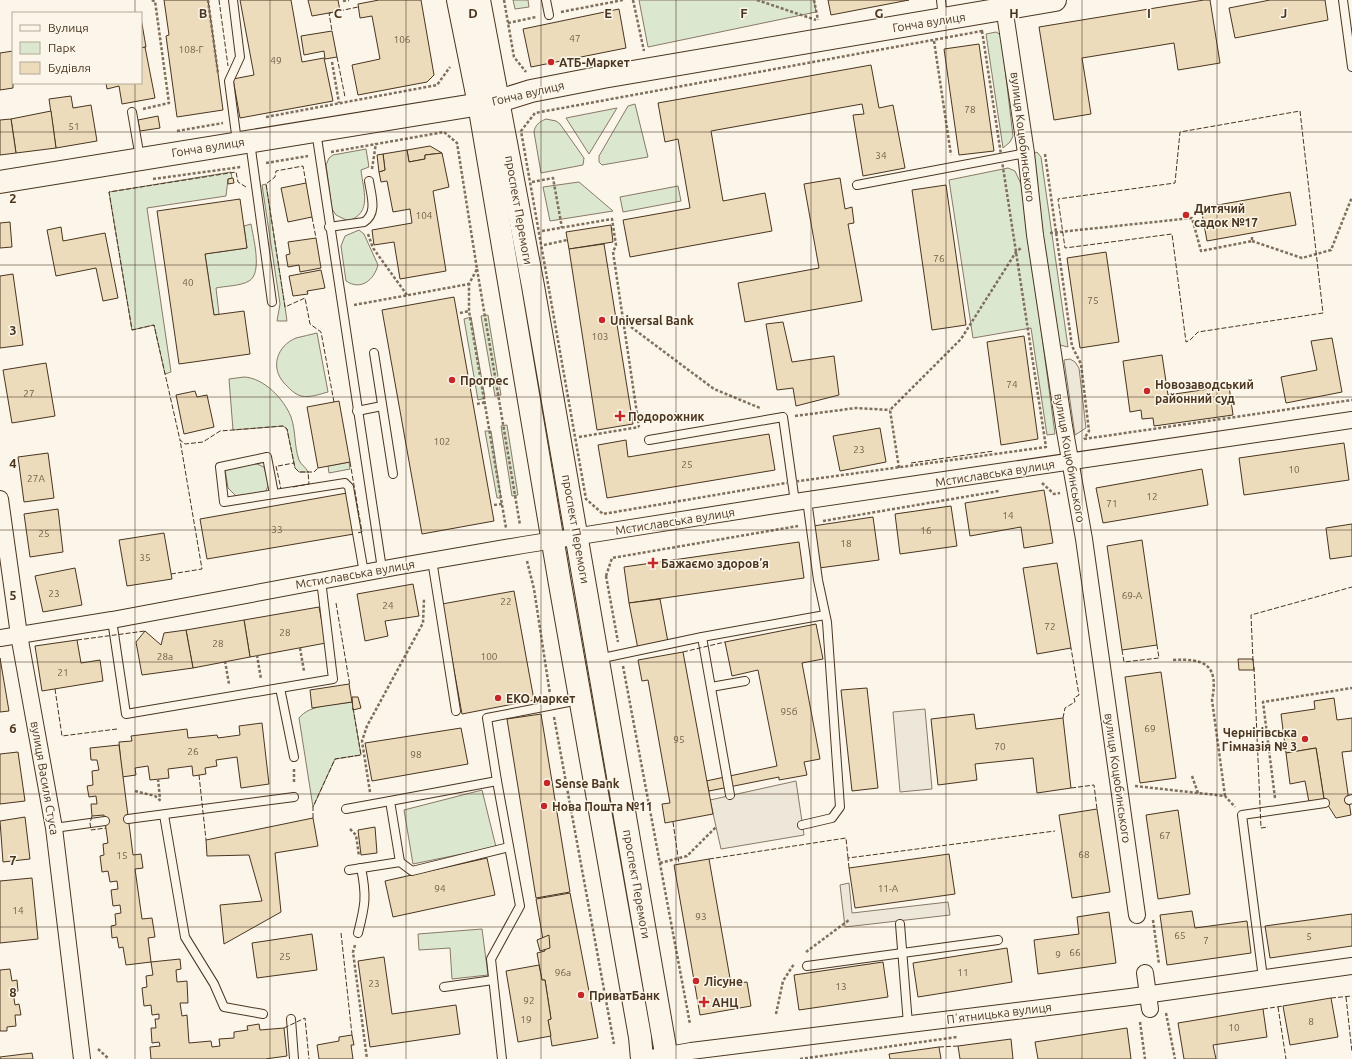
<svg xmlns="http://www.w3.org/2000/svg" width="1352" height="1059" font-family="Ubuntu,sans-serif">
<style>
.green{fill:#dce7d0;stroke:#887966}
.parking{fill:#ede7d9;stroke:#887966}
.building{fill:#ecdcbc;stroke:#4a3520}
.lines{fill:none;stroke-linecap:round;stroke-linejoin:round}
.lane-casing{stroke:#4a3520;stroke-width:10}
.street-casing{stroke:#4a3520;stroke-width:18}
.secondary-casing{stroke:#4a3520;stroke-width:24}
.primary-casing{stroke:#4a3520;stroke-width:24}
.path{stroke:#7f6f5c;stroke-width:2.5;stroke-dasharray:3 2;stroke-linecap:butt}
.lane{stroke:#fbf6e9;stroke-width:8}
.street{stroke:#fbf6e9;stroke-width:16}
.secondary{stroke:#fbf6e9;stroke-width:22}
.primary{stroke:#fbf6e9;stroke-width:22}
.fence{stroke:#4a3520;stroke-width:1;stroke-dasharray:5 2;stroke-linecap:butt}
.grid{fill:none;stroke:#4a3520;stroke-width:1;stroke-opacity:0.55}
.poi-dot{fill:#c62828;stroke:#fbf6e9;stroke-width:1.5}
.labels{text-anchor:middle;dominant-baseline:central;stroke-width:3;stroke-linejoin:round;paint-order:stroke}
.number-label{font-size:10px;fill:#725f47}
.street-label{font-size:12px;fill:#4a3520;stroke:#fbf6e9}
.poi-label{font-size:12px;font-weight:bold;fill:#4a3520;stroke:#fbf6e9;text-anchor:start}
.grid-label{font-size:13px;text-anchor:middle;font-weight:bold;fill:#4a3520;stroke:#fbf6e9;stroke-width:3;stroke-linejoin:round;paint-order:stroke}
</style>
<rect width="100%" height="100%" fill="#fbf6e9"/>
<g class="green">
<path d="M513 0H528L529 7 515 9Z"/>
<path d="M639 0H814L816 12 648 47Z"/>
<path d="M996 32 1001 35 1013 136 1010 142 1003 148 986 34Z"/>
<path d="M635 104 648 157 602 165 599 162V156L628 106Z"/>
<path d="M617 108 589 154 566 118Z"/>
<path d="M546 119 556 121 560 124 584 158 583 165 541 173 534 132C535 125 539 122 546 119Z"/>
<path d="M366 149 369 167 361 170C363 190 373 213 348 221L336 215 332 209 326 165 329 158 333 155Z"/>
<path d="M1037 152 1041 157 1068 347 1060 345 1058 341 1032 158 1033 154Z"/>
<path d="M1008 168 1015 171 1022 186 1055 434 1047 435 1031 328 973 338 949 180Z"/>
<path d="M231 172 232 178 228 179 226 196 147 208 171 372 165 374 154 325 132 330 109 192Z"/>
<path d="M579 182 613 211 550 221 543 187Z"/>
<path d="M266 184 285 307 287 321H277L280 304 262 185Z"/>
<path d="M678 186 681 201 623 212 620 197Z"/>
<path d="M251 224C253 237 263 273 249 281 241 286 225 286 216 288L219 314 214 315 205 254 247 248 244 226Z"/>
<path d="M359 230 364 234 378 265C374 280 361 291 346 281L341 246 345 236Z"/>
<path d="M488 315 501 395 495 396 481 316Z"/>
<path d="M471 317 485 398 478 400 464 319Z"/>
<path d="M317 333 328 392C320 394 310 398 301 396 294 394 289 388 284 383 270 367 277 346 296 338 303 336 310 335 317 333Z"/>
<path d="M244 377C264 378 284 399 291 417 296 431 294 446 299 460 301 465 306 467 308 472H299L295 468 287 429 283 426 233 430 229 379Z"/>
<path d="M507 425 518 495 512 496 501 426Z"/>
<path d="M485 431H491L501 498H497Z"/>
<path d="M349 462 350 469 329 473 328 466Z"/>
<path d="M255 463 264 467 269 485 265 492 236 496 228 488 225 469Z"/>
<path d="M352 702 361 755 335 759 313 807 299 718C310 704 335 705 352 702Z"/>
<path d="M482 790 496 847 413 864 404 810Z"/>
<path d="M482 929 488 975 452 979 450 948 419 950 418 934Z"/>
</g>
<g class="parking">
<path d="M1070 359 1075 362 1079 368 1086 428 1075 435 1064 360Z"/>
<path d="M925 709 932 789 900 792 893 712Z"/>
<path d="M796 781 804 835 721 849 710 800Z"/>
<path d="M849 883 852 913 948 902 950 915 845 927 840 885Z"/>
</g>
<g class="building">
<path d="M164 0H208L223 110 177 117 166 36 169 35Z"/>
<path d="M240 0H291L302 62 324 58 333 101 240 118 233 79 254 75Z"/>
<path d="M308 0H338L340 11 312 16Z"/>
<path d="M379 0H421L434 75 427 82 358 95 352 65 380 59 372 16 360 18 358 4Z"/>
<path d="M828 0H909L831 15Z"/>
<path d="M1204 0H1210L1220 63 1178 70 1174 43 1082 58 1091 114 1054 120 1039 27Z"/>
<path d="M1270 0H1325L1328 20 1235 38 1229 8Z"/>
<path d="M619 9 626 48 531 67 523 29Z"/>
<path d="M141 18 146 47 141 48Z"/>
<path d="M332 31 337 57 325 59 324 51 304 55 301 36Z"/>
<path d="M979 44 994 151 959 155 944 49Z"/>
<path d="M145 47 155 98 122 104 119 86 107 89 106 83H141V48Z"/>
<path d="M13 51V88L0 90V53Z"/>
<path d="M871 65 879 108 893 105 905 168 863 176 853 115 864 114 862 104 711 131 723 201 765 193 772 231 630 257 623 220 690 208 678 139 665 142 658 103Z"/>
<path d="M71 96 73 108 91 105 97 141 56 148 49 99Z"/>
<path d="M51 111 56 148 16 153 11 119Z"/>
<path d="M158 116 160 128 140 131 138 120Z"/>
<path d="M11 119 16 153 0 155V120Z"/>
<path d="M430 146 442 153 425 155V159L409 162 407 150Z"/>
<path d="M407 150 409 162 425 159V155L442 153 449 187 433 191 446 271 400 279 394 242 374 245 372 230 412 223 410 209 393 212 387 181 381 182 379 172 385 170 383 154Z"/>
<path d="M383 154 385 170 379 172 377 155Z"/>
<path d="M233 178 234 183 228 184V179Z"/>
<path d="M840 178 845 209 852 207 854 223 848 224 862 301 745 322 738 283 819 268 804 184Z"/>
<path d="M306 183 312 217 288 222 281 188Z"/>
<path d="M946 185 966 325 932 330 912 190Z"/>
<path d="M1290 192 1296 225 1207 241 1201 208Z"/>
<path d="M240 199 247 248 205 254 214 315 244 311 250 354 179 364 157 211Z"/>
<path d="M10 222 12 247 0 248V223Z"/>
<path d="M611 225 613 242 569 249 566 232Z"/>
<path d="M61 227 63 241 105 233 118 298 103 301 96 268 56 276 47 230Z"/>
<path d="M316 238 321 268 300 272 299 265 288 267 286 255 290 254 288 242Z"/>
<path d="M604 244 633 424 597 430 569 249Z"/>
<path d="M1106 252 1119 342 1080 348 1067 258Z"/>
<path d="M321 270 325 288 307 291 308 294 293 296 289 276Z"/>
<path d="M13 274 23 345 0 348V276Z"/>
<path d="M454 297 494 521 422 534 382 310Z"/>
<path d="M783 322 792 362 834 356 839 395 796 406 793 388 777 390 766 324Z"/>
<path d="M1024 336 1038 439 1001 445 987 342Z"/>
<path d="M1332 338 1342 392 1286 403 1281 377 1317 370 1311 341Z"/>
<path d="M1162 355 1168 395 1229 386 1233 415 1154 426 1153 418 1142 419 1141 410 1130 412 1123 361Z"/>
<path d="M46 363 55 416 12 423 3 370Z"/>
<path d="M195 391 197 397 207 395 214 427 184 434 176 395Z"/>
<path d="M339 401 350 462 318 468 307 407Z"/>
<path d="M880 428 886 462 840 471 833 436Z"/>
<path d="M769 434 775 470 607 498 598 445 626 440 628 457Z"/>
<path d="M1344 443 1349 480 1244 495 1239 458Z"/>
<path d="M48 453 54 498 24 502 18 457Z"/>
<path d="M1202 469 1208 505 1103 523 1096 488Z"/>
<path d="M1044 490 1053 543 1024 548 1021 527 970 536 965 503Z"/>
<path d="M347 493 354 534 207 559 200 519Z"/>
<path d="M951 506 957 546 900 554 895 514Z"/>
<path d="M58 509 63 552 30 557 24 514Z"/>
<path d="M873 517 879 560 819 568 813 526Z"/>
<path d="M1352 524V556L1330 559 1326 528Z"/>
<path d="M164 533 172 579 127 586 119 540Z"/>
<path d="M1142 540 1157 645 1122 650 1107 546Z"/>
<path d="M799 542 804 578 629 603 624 567Z"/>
<path d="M1057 563 1071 648 1037 654 1023 568Z"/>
<path d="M75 568 82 605 43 612 35 576Z"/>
<path d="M413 584 419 616 385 621 388 636 365 641 357 594Z"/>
<path d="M514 591 534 700 462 714 442 604Z"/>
<path d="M660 599 668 642 638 649 629 603Z"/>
<path d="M319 607 326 643 250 657 244 620Z"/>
<path d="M244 620 250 657 193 668 186 630Z"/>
<path d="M816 624 823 659 802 663 820 759 804 762 807 775 779 780V777L709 791 706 781 777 766 758 670 732 676 725 642Z"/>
<path d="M186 630 193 668 142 675 136 642 145 631 161 645 164 633Z"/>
<path d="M77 640 81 663 100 660 103 681 42 691 35 646Z"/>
<path d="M683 652 713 814 665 823 662 804 670 803 648 680 642 681 638 660Z"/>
<path d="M0 658 9 711 0 712Z"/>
<path d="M1238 659H1253L1254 670H1239Z"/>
<path d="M1161 672 1176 778 1140 783 1125 677Z"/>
<path d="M349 684 352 702 312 708 310 690Z"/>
<path d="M867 688 878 788 852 791 841 690Z"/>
<path d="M352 697H358L361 708 353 710Z"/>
<path d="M1334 698 1337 720 1352 718V751L1342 752 1351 815 1336 818 1324 799 1316 748 1286 753 1281 714 1315 709 1314 701Z"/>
<path d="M541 714 570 892 536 898 507 719Z"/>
<path d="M974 714 976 729 1063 718 1071 788 1037 793 1033 758 975 764 977 780 938 785 931 719Z"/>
<path d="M262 723 269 784 241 788 237 757 216 760 217 766 205 768 206 774 193 776 192 766 168 769 169 778 150 780 148 766 135 768 136 775 122 777 119 742 132 741 131 736 187 729 188 738 217 735 218 738 240 735 239 726Z"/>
<path d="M461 728 468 764 372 781 365 743Z"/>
<path d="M119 745 133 855 141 854 143 868 135 869 142 919 152 918 155 937 148 938 151 962 126 965 123 947 119 948 117 937 112 938 111 926 116 925 115 914 121 913 120 905 113 906 111 890 118 889 117 881 110 882 108 871 102 872 100 856 104 855 103 844 108 843 104 815 92 816 91 804H97L96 796 89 797 87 786 93 785 92 771 99 770 97 760H91L90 748Z"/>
<path d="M1316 748 1324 799 1309 802 1305 781 1290 784 1286 753Z"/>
<path d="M18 752 25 801 0 804V754Z"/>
<path d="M1097 809 1110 892 1072 898 1059 815Z"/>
<path d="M1178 810 1190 894 1158 899 1146 815Z"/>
<path d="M25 817 30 859 3 862 0 821Z"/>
<path d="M313 818 318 846 275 853 281 912 224 944 220 905 262 901 249 855 207 856 206 840Z"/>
<path d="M375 827 377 853 361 855 358 830Z"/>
<path d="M949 854 955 894 855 908 849 868Z"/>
<path d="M487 858 495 895 393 917 385 881Z"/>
<path d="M709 859 731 984 747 982 751 1006 700 1015 674 865Z"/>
<path d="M32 878 38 939 0 943V881Z"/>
<path d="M570 893 598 1038 552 1046 548 1020 551 1019 545 980H542L537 953 545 951 536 899Z"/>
<path d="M1192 911 1195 928 1247 921 1251 953 1167 965 1160 915Z"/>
<path d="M1109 912 1116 963 1038 974 1034 940 1079 934 1077 917Z"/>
<path d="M1352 914V946L1270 958 1265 926Z"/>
<path d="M312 934 317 970 257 978 252 943Z"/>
<path d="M549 935 550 948 540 951 537 940Z"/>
<path d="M1007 948 1012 982 918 997 913 963Z"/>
<path d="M384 957 392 1014 456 1005 460 1034 370 1047 358 961Z"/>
<path d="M180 959 181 969 176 970 177 982 187 981 188 1003H180L182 1016 187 1015 189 1043 211 1041 212 1047 220 1046 219 1039 234 1038V1032L248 1030 247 1026 259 1024 260 1030 284 1028 287 1056 265 1059H151L150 1047 160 1046 159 1042 152 1043 151 1028H156L155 1019H159V1014L152 1015 151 1005 144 1006 142 988 147 987 146 976 153 975 151 962Z"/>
<path d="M883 962 888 997 799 1010 794 975Z"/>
<path d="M539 965 542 980H545L551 1019 548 1020 551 1036 518 1042 506 971Z"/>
<path d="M10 969 12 981 17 980 18 991 13 992 15 1005 19 1004 21 1015H15L16 1026 7 1027V1031H0V970Z"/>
<path d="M1331 998 1338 1037 1290 1045 1283 1006Z"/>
<path d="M1263 1009 1267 1037 1213 1045 1216 1059H1184L1178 1023Z"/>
<path d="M1127 1028 1131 1059H1038L1035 1042Z"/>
<path d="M352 1035 354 1045H351L353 1059H319L317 1045 339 1041V1037Z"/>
<path d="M1011 1039 1013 1059H960L958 1046Z"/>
<path d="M939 1047 941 1059H890L889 1054Z"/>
<path d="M32 1053 33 1059H0V1057Z"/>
</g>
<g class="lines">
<defs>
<g id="lane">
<path d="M233 0 240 57 229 81 237 142"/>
<path d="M546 0 549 15"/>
<path d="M941 0 943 19"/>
<path d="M1343 0 1352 67"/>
<path d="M132 112 140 158"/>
<path d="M316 131 382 569"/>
<path d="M250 142 272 302"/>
<path d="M857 185 1026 153"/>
<path d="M329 227 364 222C378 213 371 195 369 181"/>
<path d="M374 353 393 474"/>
<path d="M357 411 382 406"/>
<path d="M649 440 783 417 795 502"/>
<path d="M274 494 267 457 220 467 224 502 345 483 349 487 364 573"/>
<path d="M432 560 456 711"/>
<path d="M112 620 126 714 333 679 321 580"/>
<path d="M702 637 730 795"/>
<path d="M598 659 702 637 825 615"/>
<path d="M711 687 745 681"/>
<path d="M280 688 294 757"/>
<path d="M497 781 390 801 400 862 412 871 509 847"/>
<path d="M1349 800 1352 799"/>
<path d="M346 809 390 801"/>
<path d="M164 815 185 937 214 984 224 1007 263 1014"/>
<path d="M128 819 294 797"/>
<path d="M802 825 832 818 840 807 827 622 818 580 807 500"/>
<path d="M54 828 105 821"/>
<path d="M349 870 400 862"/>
<path d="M900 924 908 1024"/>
<path d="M358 933C365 906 367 896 361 868"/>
<path d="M807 966 998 940"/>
<path d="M1263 978 1242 815 1325 803"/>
<path d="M444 987 493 980"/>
<path d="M291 1019 294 1059"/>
<path d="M502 1059 491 959 520 906 497 781 487 718 579 700"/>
</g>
<g id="street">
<path d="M1003 0 1026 153 1035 235 1064 426 1084 539 1137 915"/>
<path d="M0 499 19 635 54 828 82 1059"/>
<path d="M0 638 112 620 395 567 523 545 795 502 1352 420"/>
<path d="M1145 973 1150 1009"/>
<path d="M646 1059 691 1051 1130 997 1352 966"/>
</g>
<path id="secondary" d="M0 182 499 101 531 91 603 77 1055 0"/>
<g id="primary">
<path d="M458 0 479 104 560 584 640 1037 642 1059"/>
<path d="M479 0 533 286 667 1059"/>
</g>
</defs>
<use href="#lane" class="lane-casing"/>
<use href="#street" class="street-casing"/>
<use href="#secondary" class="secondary-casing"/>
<use href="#primary" class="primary-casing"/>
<g class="path">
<path d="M208 0 218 73"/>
<path d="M504 0 514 57 526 72"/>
<path d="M633 0 644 51"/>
<path d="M757 0 816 20"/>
<path d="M814 0 818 20"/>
<path d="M343 1 349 0"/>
<path d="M561 12 623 0"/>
<path d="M508 23 536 17"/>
<path d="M982 31 1046 447 792 482 603 514 586 499 521 131 535 113Z"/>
<path d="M934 41 951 155"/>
<path d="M332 62 339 103"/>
<path d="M143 109 169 103 155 1 150 0"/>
<path d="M266 117 437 85 450 67"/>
<path d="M177 131 223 123"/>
<path d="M331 152 444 132 457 143 477 269 469 284V311L506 528"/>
<path d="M1045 154 1072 346 1081 364 1089 431 1084 439"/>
<path d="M266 163 308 156"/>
<path d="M372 169 376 143"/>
<path d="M153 179 241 167"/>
<path d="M532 182 553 178 562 228"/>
<path d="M542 231 612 219 616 245 613 252 639 427"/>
<path d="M1050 233 1192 218 1201 251 1252 241V236"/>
<path d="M368 234 373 248 407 295"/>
<path d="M1252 241 1302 258 1331 250 1352 197"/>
<path d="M544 245 567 240"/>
<path d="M477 269 520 525"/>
<path d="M354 305 469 284"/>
<path d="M460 313 469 311"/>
<path d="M623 321 714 389 760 408"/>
<path d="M477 404 486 402"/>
<path d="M795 416 856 408 890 410"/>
<path d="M579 437 639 427"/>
<path d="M1084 439 1352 400"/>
<path d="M899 468 890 410 961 339 1016 252 1021 248"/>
<path d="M1042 483 1054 494 1060 493"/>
<path d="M494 505 502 504"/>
<path d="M823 521 999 491"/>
<path d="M527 561 534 589 550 694"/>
<path d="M606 576 612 558 798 526"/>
<path d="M606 576 618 642"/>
<path d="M300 648 304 671"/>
<path d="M257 655 261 679"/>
<path d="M1173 660C1205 658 1219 665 1212 700L1225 796"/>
<path d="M225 661 229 684"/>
<path d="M623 666 690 1024"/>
<path d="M554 717 614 1044"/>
<path d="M294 769V784"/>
<path d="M1192 776 1198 793"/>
<path d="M158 779 160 799"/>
<path d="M1135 786 1225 796 1235 807"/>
<path d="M135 791 155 796 162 802"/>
<path d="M370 792 362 741 367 726 423 623 424 599"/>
<path d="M1275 798 1263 702 1352 688"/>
<path d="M350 829 356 835 359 856"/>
<path d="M660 863 687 856 716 827"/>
<path d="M1153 920 1159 964"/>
<path d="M355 945 353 952 367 1059"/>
<path d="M806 952 849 920"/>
<path d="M1166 1013 1175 1059"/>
<path d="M776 1014 783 981 794 964"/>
<path d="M1140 1022 1145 1059"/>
<path d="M98 1049 109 1059"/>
<path d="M800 1059 957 1037"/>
</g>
<use href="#lane" class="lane"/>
<use href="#street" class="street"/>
<use href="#secondary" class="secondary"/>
<use href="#primary" class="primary"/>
<g class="fence">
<path d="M219 0 228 66"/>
<path d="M339 11 358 7"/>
<path d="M331 13H329L332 31"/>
<path d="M337 57 345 97"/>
<path d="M1300 111 1323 313 1198 332 1190 340 1186 342 1172 234 1065 248 1058 199 1175 183 1180 132Z"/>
<path d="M306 183 303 166 276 171 275 177 266 184 285 307 305 298 310 324 321 332 334 402"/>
<path d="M246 187 238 182 236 172 109 192 132 330 154 325 180 440 185 444 203 442 220 431 283 426 287 429 295 468 299 472H314L318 468"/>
<path d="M312 217 316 238"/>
<path d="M350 462 362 532 357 533"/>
<path d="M911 463 994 451"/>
<path d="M276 466 281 489"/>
<path d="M278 466 294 463"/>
<path d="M293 487 309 484 308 472H309"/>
<path d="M171 574 202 569 180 440"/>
<path d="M336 603 350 686"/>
<path d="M77 640 145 631"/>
<path d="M1122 650 1124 662 1159 658 1157 645"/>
<path d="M683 652 725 642"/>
<path d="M1253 661 1251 615 1352 587"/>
<path d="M1254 667 1261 828 1268 827"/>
<path d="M55 689 62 736 117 729"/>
<path d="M1063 718 1065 708 1075 702 1074 698 1079 695 1071 648"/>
<path d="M199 775 206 840"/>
<path d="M1071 788 1094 785 1097 809"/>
<path d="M92 816 90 823 91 830 106 828"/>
<path d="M313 818V807L335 759 361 755 353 708"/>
<path d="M673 822 679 864"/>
<path d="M709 859 846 838 848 858"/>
<path d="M849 868 848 858 1055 831"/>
<path d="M341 933 352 1035"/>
<path d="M1346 997 1352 1052"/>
<path d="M1331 998 1352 996"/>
<path d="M1278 1007 1286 1059"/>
<path d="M1263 1009 1283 1006"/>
<path d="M284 1028 305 1018 309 1059"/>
<path d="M939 1047 958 1046"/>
</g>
</g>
<path class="grid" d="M135 0V13M270 0V1059M406 0V1059M541 0V1059M676 0V1059M811 0V1059M946 0V1059M1082 0V1059M1217 0V1059M135 83V1059M0 132H1352M0 265H1352M0 397H1352M0 530H1352M0 662H1352M0 794H1352M0 927H1352"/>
<g class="poi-dot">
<circle cx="551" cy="62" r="4"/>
<circle cx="1186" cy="215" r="4"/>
<circle cx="602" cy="320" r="4"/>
<circle cx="452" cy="380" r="4"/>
<circle cx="1147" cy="391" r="4"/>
<path d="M618 410h4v4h4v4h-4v4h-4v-4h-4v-4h4z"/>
<path d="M651 557h4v4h4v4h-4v4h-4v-4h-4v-4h4z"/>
<circle cx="498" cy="698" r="4"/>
<circle cx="1305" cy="739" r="4"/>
<circle cx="547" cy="783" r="4"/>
<circle cx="544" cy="806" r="4"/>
<circle cx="696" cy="981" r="4"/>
<circle cx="581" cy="995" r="4"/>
<path d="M702 996h4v4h4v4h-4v4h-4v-4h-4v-4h4z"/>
</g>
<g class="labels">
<g class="number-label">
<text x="575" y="38">47</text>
<text x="402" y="39">106</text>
<text x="191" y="49">108-Г</text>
<text x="276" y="60">49</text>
<text x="970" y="109">78</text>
<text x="74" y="126">51</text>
<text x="881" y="155">34</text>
<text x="424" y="215">104</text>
<text x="939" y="258">76</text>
<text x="188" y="282">40</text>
<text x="1093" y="300">75</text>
<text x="600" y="336">103</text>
<text x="1012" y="384">74</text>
<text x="29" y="393">27</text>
<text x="442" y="441">102</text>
<text x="859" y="449">23</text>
<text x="687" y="464">25</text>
<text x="1294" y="469">10</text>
<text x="36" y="478">27А</text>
<text x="1152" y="496">12</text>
<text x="1112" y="503">71</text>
<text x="1008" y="515">14</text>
<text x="277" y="529">33</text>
<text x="926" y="530">16</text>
<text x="44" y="533">25</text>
<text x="846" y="543">18</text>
<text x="145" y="557">35</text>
<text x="54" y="593">23</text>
<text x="1132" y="595">69-А</text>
<text x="506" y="601">22</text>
<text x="388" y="605">24</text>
<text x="1050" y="626">72</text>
<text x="285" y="632">28</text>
<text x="218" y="643">28</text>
<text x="165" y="656">28а</text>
<text x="489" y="656">100</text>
<text x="63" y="672">21</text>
<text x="789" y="711">95б</text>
<text x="1150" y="728">69</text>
<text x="679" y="739">95</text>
<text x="1000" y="746">70</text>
<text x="193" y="751">26</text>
<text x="416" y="754">98</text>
<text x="1165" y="835">67</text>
<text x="1084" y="854">68</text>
<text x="122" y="855">15</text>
<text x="440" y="888">94</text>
<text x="888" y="888">11-А</text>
<text x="18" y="910">14</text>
<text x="701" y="916">93</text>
<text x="1180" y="935">65</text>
<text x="1309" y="936">5</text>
<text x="1206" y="940">7</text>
<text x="1075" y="952">66</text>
<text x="1058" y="954">9</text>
<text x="285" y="956">25</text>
<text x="563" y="972">96а</text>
<text x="963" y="972">11</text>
<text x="374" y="983">23</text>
<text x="841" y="986">13</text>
<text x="529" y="1000">92</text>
<text x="526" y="1019">19</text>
<text x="1311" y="1021">8</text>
<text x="1234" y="1027">10</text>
</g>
<g class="street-label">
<text transform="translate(929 22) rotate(-9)">Гонча вулиця</text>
<text transform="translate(528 93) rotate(-13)">Гонча вулиця</text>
<text transform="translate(1023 137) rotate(83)">вулиця Коцюбинського</text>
<text transform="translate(208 147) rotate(-9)">Гонча вулиця</text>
<text transform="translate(519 210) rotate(80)">проспект Перемоги</text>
<text transform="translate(1070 458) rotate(80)">вулиця Коцюбинського</text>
<text transform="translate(995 473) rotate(-9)">Мстиславська вулиця</text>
<text transform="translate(675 521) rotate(-9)">Мстиславська вулиця</text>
<text transform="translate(576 529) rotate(80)">проспект Перемоги</text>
<text transform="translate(355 574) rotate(-10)">Мстиславська вулиця</text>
<text transform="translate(45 778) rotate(80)">вулиця Василя Стуса</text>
<text transform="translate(1118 778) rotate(82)">вулиця Коцюбинського</text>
<text transform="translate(637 884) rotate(80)">проспект Перемоги</text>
<text transform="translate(999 1013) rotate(-7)">Пʼятницька вулиця</text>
</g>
<g class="poi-label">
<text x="559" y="62">АТБ-Маркет</text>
<text x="1194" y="208">Дитячий<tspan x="1194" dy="14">садок №17</tspan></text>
<text x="610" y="320">Universal Bank</text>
<text x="460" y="380">Прогрес</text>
<text x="1155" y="384">Новозаводський<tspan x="1155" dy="14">районний суд</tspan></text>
<text x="628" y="416">Подорожник</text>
<text x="661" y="563">Бажаємо здоровʼя</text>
<text x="506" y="698">ЕКО маркет</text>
<text x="1297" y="732" text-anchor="end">Чернігівська<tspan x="1297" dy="14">Гімназія № 3</tspan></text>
<text x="555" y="783">Sense Bank</text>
<text x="552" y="806">Нова Пошта №11</text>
<text x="704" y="981">Лісуне</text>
<text x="589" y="995">ПриватБанк</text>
<text x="712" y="1002">АНЦ</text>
</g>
</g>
<g class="grid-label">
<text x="203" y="18">B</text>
<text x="338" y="18">C</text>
<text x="473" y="18">D</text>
<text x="608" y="18">E</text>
<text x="744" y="18">F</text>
<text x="879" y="18">G</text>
<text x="1014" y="18">H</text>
<text x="1149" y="18">I</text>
<text x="1284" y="18">J</text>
<text x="13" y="203">2</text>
<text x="13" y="335">3</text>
<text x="13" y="468">4</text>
<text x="13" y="600">5</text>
<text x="13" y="733">6</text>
<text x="13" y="865">7</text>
<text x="13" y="997">8</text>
</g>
<rect x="12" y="12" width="130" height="72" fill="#fbf6e9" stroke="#b4a999"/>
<rect x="20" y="25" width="20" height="6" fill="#fbf6e9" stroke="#b4a999"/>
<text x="48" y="32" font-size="12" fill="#4a3520">Вулиця</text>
<rect x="20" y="42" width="20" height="12" fill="#dce7d0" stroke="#b4a999"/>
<text x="48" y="52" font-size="12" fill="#4a3520">Парк</text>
<rect x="20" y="62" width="20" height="12" fill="#ecdcbc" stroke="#b4a999"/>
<text x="48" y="72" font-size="12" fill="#4a3520">Будівля</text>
</svg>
